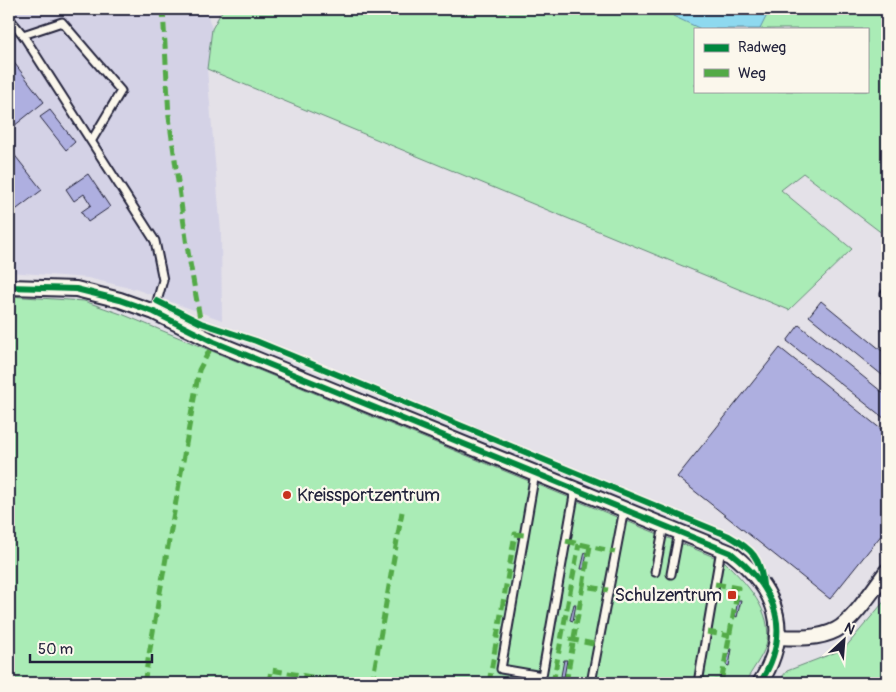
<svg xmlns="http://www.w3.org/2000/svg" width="896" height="692" font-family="Pangolin,sans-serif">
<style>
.built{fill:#d4d2e6}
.green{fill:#aaecb6;stroke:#668778;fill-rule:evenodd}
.water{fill:#8ed9ef;stroke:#6390a7}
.building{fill:#aeafe0;stroke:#22223b}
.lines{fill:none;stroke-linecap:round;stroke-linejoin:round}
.service-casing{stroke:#22223b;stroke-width:11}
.minor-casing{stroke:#22223b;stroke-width:18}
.service{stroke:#fbf7ec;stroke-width:7}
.minor{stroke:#fbf7ec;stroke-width:14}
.quiet{stroke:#53aa46;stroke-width:5;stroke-dasharray:10 5;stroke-linecap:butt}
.cycleway-casing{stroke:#fbf7ec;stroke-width:9}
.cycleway{stroke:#00873e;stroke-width:6}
.poi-dot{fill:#c8321e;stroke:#fbf7ec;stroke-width:2}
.labels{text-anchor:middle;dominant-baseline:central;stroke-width:4.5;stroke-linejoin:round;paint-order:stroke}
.poi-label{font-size:18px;fill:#22223b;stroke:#fbf7ec;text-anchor:start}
</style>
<rect width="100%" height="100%" fill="#e4e1e8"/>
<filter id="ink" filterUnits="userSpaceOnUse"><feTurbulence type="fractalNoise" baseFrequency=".02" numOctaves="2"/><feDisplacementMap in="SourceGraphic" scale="10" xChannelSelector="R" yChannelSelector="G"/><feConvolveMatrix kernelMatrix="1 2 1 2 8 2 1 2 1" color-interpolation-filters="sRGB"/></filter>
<g filter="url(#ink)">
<path class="built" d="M9 9H206L212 29 207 69 221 232 222 320 138 290 88 278 9 272Z"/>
<g class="green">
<path d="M223 9H887V237L803 173 781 190 852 249 789 310 207 69 212 29ZM695 29H867V91H695Z"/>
<path d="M9 296 84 301 124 315 724 561C745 582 775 612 766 645 762 658 751 671 745 683H9Z"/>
<path d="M887 598V683H777L787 671 844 649Z"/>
</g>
<path class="water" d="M677 9H770L760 29H701L673 16Z"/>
<g class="building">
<path d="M9 56 44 102 9 130Z"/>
<path d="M50 110 75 142 66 150 40 117Z"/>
<path d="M9 148 42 190 9 215Z"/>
<path d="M88 174 110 207 88 222 81 212 91 205 84 194 74 201 66 189Z"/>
<path d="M821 301 887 355V379L809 316Z"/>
<path d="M799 325 887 396V417L885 419 787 341Z"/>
<path d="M780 348 887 434V528L830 599 677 477Z"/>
<path d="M585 552 587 553 584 569H581Z"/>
<path d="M738 600H741L737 617 735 616Z"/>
<path d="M574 604H576L573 621 570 620Z"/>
<path d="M730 649H732L729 666 726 665Z"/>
<path d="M564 660H567L564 677 561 676Z"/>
</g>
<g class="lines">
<defs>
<g id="service">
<path d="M9 18 23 35 155 241 163 280 154 312"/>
<path d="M23 35 62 22 121 91 92 140"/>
<path d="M885 294 887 297"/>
<path d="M535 473 501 669 542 676 575 490"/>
<path d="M655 572 664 525"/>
<path d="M671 574 679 532"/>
<path d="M591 683 624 509"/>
<path d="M698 683 721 549"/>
</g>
<g id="minor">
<path d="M9 287 76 289 120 300 154 312 214 342 731 553C777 589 793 631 760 683"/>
<path d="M778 637C797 638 819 639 836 630 853 621 875 587 887 571"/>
</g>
</defs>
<use href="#service" class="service-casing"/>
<use href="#minor" class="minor-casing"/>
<use href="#service" class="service"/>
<use href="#minor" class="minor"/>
<g class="quiet">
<path d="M163 9 169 117 187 246 201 324"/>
<path d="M566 541 615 552"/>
<path d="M715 584 738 588 721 683"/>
<path d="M583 586 590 546"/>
<path d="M707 632 730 636"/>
<path d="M569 639 598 645"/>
<path d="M699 679 724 683"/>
<path d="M144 683 199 370 214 342"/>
<path d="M269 683 271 670 346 683"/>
<path d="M372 683 402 512"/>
<path d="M489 683 515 534 524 535"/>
<path d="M553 683 579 544"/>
<path d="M566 683 583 586 608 590"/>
</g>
<defs>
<g id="cycleway">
<path d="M9 287 76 289 120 300 154 312 214 342 731 553C777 589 793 631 760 683"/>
<path d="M157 301 201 323 256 341 729 536C752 549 761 558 763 585"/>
</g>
</defs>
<use href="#cycleway" class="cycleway-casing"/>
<use href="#cycleway" class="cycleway"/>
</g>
</g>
<g class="poi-dot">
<circle cx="287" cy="495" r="5"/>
<rect x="727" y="590" width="10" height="10" rx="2.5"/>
</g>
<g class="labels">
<g class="poi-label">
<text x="297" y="495">Kreissportzentrum</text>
<text x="722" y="595" text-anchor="end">Schulzentrum</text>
</g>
</g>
<rect width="896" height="692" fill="none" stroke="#fbf7ec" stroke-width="30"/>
<rect x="15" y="15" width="866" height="662" fill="none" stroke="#22223b" stroke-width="2" filter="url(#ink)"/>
<rect x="694" y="28" width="175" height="65" fill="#fbf7ec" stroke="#a4a2a5"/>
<rect x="704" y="44" width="25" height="8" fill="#00873e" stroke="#a4a2a5"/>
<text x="738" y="52" font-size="15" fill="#22223b">Radweg</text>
<rect x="704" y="69" width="25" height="8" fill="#53aa46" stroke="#a4a2a5"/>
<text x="738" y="78" font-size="15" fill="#22223b">Weg</text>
<g transform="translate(844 640) rotate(26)" stroke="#fbf7ec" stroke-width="4" paint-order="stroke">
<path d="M0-4L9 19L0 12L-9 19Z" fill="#22223b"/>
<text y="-8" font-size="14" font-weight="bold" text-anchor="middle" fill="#22223b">N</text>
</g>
<path d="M30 654v8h122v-8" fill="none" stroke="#22223b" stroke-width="2.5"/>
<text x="38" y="654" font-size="15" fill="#22223b" stroke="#fbf7ec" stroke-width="4" paint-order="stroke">50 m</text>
</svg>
